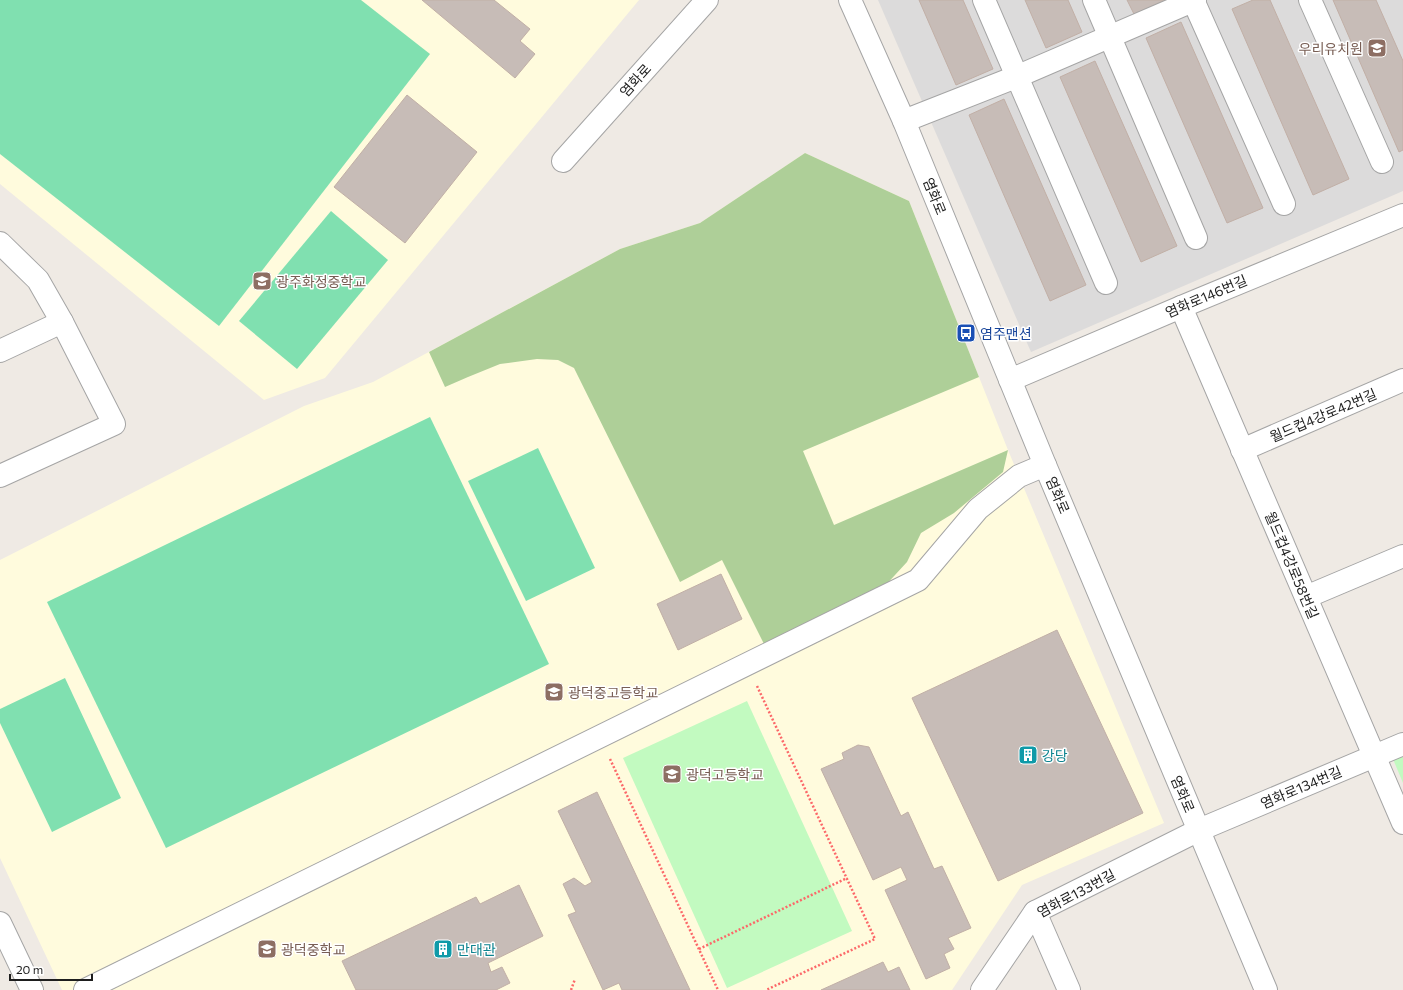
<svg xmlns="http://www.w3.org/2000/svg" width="1403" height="990" font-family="Commissioner,'Noto Sans KR',sans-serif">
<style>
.residential{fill:#dcdbdb}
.education{fill:#fffbdd}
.forest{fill:#aecf98}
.park{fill:#c2fac0}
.pitch{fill:#80e0b0}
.building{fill:#c7bcb7;stroke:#c1afa6}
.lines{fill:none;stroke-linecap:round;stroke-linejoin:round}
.minor-casing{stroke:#a5a5a5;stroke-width:24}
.path{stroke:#fc6869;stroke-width:2.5;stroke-dasharray:2 2;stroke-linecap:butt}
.minor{stroke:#fff;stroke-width:22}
.labels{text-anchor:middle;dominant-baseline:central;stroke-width:3;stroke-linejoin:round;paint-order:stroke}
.education-label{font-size:14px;fill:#785e54;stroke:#fff;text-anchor:start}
.street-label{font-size:14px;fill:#1e1e1e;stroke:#fff}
.transit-label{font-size:14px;fill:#164399;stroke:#fff;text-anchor:start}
.culture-label{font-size:14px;fill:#0d838f;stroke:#fff;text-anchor:start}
</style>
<rect width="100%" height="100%" fill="#efeae4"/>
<path class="residential" d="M878 0H1403V191L1031 352Z"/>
<g class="education">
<path d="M0 0H639L325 378 264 400 0 184Z"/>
<path d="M805 153 909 201 1008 450 1164 823 1022 885 952 990H62L0 858V560L304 406 373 382 620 249 700 223Z"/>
</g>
<path class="forest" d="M805 153 909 201 979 377 803 451 834 525 1008 450 1003 472 954 513 921 533 907 562 883 588 764 644 722 560 680 582 574 368 558 360 537 359 500 364 468 377 445 387 429 352 620 249 700 223Z"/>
<g class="park">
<path d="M747 701 852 931 727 988 623 758Z"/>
<path d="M1403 755V783L1393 759Z"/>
</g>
<g class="pitch">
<path d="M0 0H361L430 54 219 326 0 154Z"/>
<path d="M331 211 388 260 297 369 239 321Z"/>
<path d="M430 417 549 664 166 848 47 602Z"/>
<path d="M538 448 595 568 526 601 468 481Z"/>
<path d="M65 678 121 798 52 832 0 723V709Z"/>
</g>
<g class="building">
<path d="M422 0H494L530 29 520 41 535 54 515 78Z"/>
<path d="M919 0H963L993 69 956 85Z"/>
<path d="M1025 0H1068L1082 32 1046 48Z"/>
<path d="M1127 0H1165L1134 14Z"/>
<path d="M1253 0H1270L1349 179 1313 195 1232 9Z"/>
<path d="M1333 0H1376L1403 61V150L1399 152Z"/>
<path d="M1181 22 1263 208 1227 223 1146 38Z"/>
<path d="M1095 61 1177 246 1141 262 1060 77Z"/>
<path d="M407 95 477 152 405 243 334 187Z"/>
<path d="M1004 99 1086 285 1050 301 969 115Z"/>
<path d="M721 574 742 619 678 650 657 604Z"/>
<path d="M1057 630 1143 813 998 881 912 698Z"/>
<path d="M858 745 869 747 901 816 908 812 934 869 942 866 971 928 948 938 954 949 944 954 950 968 926 979 885 890 907 880 901 867 873 880 821 769 844 759 842 753Z"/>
<path d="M597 792 690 990H622L619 983 603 990 568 915 576 912 563 884 574 878 585 886 592 882 558 811Z"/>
<path d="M519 885 543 936 488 963 491 972 502 967 510 983 496 990H356L342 961 476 897 480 904Z"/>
<path d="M883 962 888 972 899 967 910 990H821Z"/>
</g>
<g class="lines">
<defs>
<g id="minor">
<path d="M850 0 904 121 1045 465 1266 990"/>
<path d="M984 0 1106 283"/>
<path d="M1094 0 1196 238"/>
<path d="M1193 0 1284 204"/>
<path d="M1310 0 1382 162"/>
<path d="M904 121 1016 77 1195 0"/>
<path d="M563 161 707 0"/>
<path d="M0 243 38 280 62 322 114 424 0 476"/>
<path d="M1181 307 1403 823"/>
<path d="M0 351 62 322"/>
<path d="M1010 380 1181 307 1403 215"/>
<path d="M1242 450 1403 380"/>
<path d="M1306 597 1403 556"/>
<path d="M1035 912 1069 990"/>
<path d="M0 923 32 990"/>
<path d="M85 990 918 580 978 509 1019 476 1045 465"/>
<path d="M982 990 1035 912 1199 830 1403 744"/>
</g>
</defs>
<use href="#minor" class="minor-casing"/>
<g class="path">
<path d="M757 686 875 939 766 990"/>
<path d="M610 759 718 990"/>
<path d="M699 949 847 878"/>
<path d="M571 990 575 979"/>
</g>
<use href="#minor" class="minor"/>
</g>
<defs>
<symbol id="school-square" viewBox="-11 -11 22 22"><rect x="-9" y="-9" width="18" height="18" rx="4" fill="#8d6e63" stroke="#fff"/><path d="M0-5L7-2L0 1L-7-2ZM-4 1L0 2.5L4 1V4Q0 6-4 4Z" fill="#fff"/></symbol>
<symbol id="bus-square" viewBox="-11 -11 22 22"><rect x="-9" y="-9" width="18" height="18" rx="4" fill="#1a4fb4" stroke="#fff"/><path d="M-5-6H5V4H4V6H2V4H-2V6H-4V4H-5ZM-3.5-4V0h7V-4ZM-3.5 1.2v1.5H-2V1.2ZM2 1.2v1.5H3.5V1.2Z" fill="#fff"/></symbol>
<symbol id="building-square" viewBox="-11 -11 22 22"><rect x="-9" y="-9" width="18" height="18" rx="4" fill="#0f9aa8" stroke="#fff"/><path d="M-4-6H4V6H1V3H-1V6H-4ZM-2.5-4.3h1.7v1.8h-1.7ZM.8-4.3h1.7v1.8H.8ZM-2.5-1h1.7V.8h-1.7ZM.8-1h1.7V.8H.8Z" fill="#fff"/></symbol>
</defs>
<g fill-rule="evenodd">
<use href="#school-square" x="1366" y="37" width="22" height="22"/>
<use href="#school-square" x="251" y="270" width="22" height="22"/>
<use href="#bus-square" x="955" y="322" width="22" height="22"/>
<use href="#school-square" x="543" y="681" width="22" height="22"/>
<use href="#building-square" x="1017" y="744" width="22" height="22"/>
<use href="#school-square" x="661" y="763" width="22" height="22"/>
<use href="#school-square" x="256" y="938" width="22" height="22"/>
<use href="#building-square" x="432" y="938" width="22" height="22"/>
</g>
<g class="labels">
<g class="education-label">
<text x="1363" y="48" text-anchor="end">우리유치원</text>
<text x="276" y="281">광주화정중학교</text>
<text x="568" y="692">광덕중고등학교</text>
<text x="686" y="774">광덕고등학교</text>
<text x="281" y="949">광덕중학교</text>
</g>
<g class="street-label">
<text transform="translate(635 80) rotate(-48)">염화로</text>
<text transform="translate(935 196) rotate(68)">염화로</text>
<text transform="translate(1206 296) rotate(-23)">염화로146번길</text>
<text transform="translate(1323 415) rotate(-23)">월드컵4강로42번길</text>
<text transform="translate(1058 495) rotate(67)">염화로</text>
<text transform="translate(1292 565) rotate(67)">월드컵4강로58번길</text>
<text transform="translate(1301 787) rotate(-23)">염화로134번길</text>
<text transform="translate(1183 794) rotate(67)">염화로</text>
<text transform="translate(1076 893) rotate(-28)">염화로133번길</text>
</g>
<g class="transit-label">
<text x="980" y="333">염주맨션</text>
</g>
<g class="culture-label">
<text x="1042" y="755">강당</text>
<text x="457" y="949">만대관</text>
</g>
</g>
<path d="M10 974v6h82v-6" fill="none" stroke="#1e1e1e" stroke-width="2"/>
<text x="16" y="974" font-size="12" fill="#1e1e1e" stroke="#ffffff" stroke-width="3" paint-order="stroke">20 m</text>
</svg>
